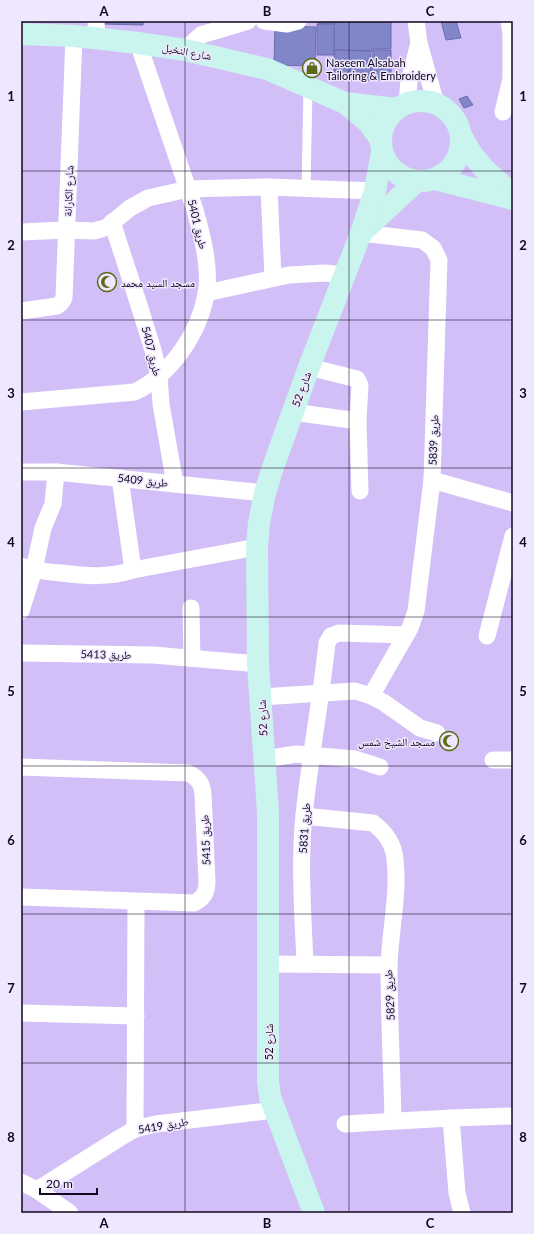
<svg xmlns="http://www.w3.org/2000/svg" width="534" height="1234" font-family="Lato,'Noto Naskh Arabic',sans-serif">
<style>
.building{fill:#8186c8;stroke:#6a6dad}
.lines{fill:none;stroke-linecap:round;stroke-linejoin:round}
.lane{stroke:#fff;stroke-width:9}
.street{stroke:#fff;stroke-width:17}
.secondary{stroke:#caf5ee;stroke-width:22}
.grid{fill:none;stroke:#11071e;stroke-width:1;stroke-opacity:0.55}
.labels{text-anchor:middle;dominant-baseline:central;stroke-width:3;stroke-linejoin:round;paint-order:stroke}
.street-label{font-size:11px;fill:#11071e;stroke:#eee7fd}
.poi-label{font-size:11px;fill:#11071e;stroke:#eee7fd;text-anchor:start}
.neatline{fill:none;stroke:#11071e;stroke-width:1.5}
.grid-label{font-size:13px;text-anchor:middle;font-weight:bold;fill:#11071e}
</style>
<rect width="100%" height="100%" fill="#d2bff7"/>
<g class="building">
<path d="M104 21H143V25L104 24Z"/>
<rect x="319" y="21" width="15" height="3"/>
<path d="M334 21H391V49H372V51L334 50Z"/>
<path d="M441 21H456L461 38 446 40Z"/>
<rect x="317" y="24" width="17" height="31"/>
<path d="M275 26 316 27 315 66 274 65Z"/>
<path d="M334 50 371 51 370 80 334 81Z"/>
<path d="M373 50H391V80H371Z"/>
<path d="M467 96 473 105 464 108 459 99Z"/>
</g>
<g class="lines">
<path class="lane" d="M306 189 308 88"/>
<g class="street">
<path d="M96 21 97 39"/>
<path d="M264 21 287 24 298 21"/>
<path d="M416 21 419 43 436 104"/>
<path d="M185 50 201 35 248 21"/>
<path d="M407 103 409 81 419 43"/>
<path d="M503 112 511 79V33L509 21"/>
<path d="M269 187 273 278"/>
<path d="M112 222 138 302 153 350 159 376 161 404 175 484"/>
<path d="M21 232 66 230 94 231 101 229 107 227 130 208 148 198 188 189 269 187 375 191"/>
<path d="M361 233 422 240 433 248 439 260 432 480 416 611 410 628 371 696"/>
<path d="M206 293 289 275 324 273 345 275"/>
<path d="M21 311 57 306 61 303 64 298 74 36"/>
<path d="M309 367 357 379 360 385 358 421 360 491"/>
<path d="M21 402 135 392C171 374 199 334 206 294 211 268 202 235 195 210L138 43"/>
<path d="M293 412 358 421"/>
<path d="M21 472H56L265 493"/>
<path d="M120 478 133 570"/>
<path d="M432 480 513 503"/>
<path d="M21 566C34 570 47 572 61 573 86 576 109 578 133 570L257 547"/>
<path d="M191 608 192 658"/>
<path d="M21 611 34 570 43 528 53 504 56 472"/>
<path d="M487 636 513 536"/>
<path d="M21 653 153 655 258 664"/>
<path d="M261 697 355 691 371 696 383 702 420 728 437 733"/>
<path d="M265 759 296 754 355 759 380 767"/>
<path d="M493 760H513"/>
<path d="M21 767 188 773C198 778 202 783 203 794L207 881C207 892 204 898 194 903L21 897"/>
<path d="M304 816 373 823C385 832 394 844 395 860 399 893 390 932 389 966 389 1018 392 1069 393 1121"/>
<path d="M268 964 389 965"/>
<path d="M305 964C303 914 299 864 304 815 310 757 321 700 327 643L331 636 339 633 406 635"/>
<path d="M21 1013 136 1016"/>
<path d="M451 1118 457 1193 462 1213"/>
<path d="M345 1124 451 1118 513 1116"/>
<path d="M135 1129 136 902"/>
<path d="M21 1182 37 1190 70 1213"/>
<path d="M37 1190 118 1139 135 1129 156 1124 275 1110"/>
</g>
<g class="secondary">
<path d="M21 34 74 36 138 43 185 50 267 69 345 103 368 122 381 140"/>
<circle cx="421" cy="141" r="40"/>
<path d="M345 103 397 109"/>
<path d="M461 135 471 153 486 171 513 195"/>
<path d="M435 179 513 199"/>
<path d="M362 232 417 181"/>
<path d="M314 1213 270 1097 268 1081V812L258 664 257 547 259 523 265 493 272 470 309 367 361 233 375 191 382 152"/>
</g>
</g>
<path class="grid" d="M185 21V1213M349 21V1213M21 171H513M21 320H513M21 468H513M21 617H513M21 766H513M21 914H513M21 1063H513"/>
<defs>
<symbol id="shop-ring" viewBox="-11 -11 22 22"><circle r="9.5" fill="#eee7fd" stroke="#5a6a15" stroke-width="1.5"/><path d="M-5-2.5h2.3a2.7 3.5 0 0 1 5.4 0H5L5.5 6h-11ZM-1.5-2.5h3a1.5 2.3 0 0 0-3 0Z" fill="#5a6a15"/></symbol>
<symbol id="mosque-ring" viewBox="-11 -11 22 22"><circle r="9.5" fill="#eee7fd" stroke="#5a6a15" stroke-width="1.5"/><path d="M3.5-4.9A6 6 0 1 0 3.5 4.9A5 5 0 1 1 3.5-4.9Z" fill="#5a6a15"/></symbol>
</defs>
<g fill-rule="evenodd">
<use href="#shop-ring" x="301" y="57" width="22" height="22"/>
<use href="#mosque-ring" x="96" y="271" width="22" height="22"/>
<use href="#mosque-ring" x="438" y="730" width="22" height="22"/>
</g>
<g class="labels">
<g class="street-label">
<text transform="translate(187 51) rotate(11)">شارع النخيل</text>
<text transform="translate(68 191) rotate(-88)">شارع الكارانة</text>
<text transform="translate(198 224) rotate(76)">طريق 5401</text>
<text transform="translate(152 351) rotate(76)">طريق 5407</text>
<text transform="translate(301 389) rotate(-70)">شارع 52</text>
<text transform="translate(433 440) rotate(-88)">طريق 5839</text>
<text transform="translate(143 480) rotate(6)">طريق 5409</text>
<text transform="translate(106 654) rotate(1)">طريق 5413</text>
<text transform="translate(262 718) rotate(-93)">شارع 52</text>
<text transform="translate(304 828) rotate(-86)">طريق 5831</text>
<text transform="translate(205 840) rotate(-92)">طريق 5415</text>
<text transform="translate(389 995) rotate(-93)">طريق 5829</text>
<text transform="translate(268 1042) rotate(-90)">شارع 52</text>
<text transform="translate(163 1125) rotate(-10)">طريق 5419</text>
</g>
<g class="poi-label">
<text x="326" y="62">Naseem Alsabah<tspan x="326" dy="13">Tailoring &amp; Embroidery</tspan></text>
<text x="121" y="282">مسجد السيد محمد</text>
<text x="435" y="741" text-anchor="end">مسجد الشيخ شمس</text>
</g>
</g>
<rect width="534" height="1234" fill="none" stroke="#eee7fd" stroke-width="44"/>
<path d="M40 1188v6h57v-6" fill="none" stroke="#11071e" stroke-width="2"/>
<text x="46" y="1188" font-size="12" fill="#11071e" stroke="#eee7fd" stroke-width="3" paint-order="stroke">20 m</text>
<rect x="22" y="22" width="490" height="1190" class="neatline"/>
<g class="grid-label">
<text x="104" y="16">A</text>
<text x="267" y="16">B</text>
<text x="430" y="16">C</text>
<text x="11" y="101">1</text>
<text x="523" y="101">1</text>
<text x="11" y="250">2</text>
<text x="523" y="250">2</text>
<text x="11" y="398">3</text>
<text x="523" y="398">3</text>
<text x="11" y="547">4</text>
<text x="523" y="547">4</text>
<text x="11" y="696">5</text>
<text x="523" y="696">5</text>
<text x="11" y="845">6</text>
<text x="523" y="845">6</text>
<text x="11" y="993">7</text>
<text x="523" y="993">7</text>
<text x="11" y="1142">8</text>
<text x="523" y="1142">8</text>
<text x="104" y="1228">A</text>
<text x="267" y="1228">B</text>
<text x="430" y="1228">C</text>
</g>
</svg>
